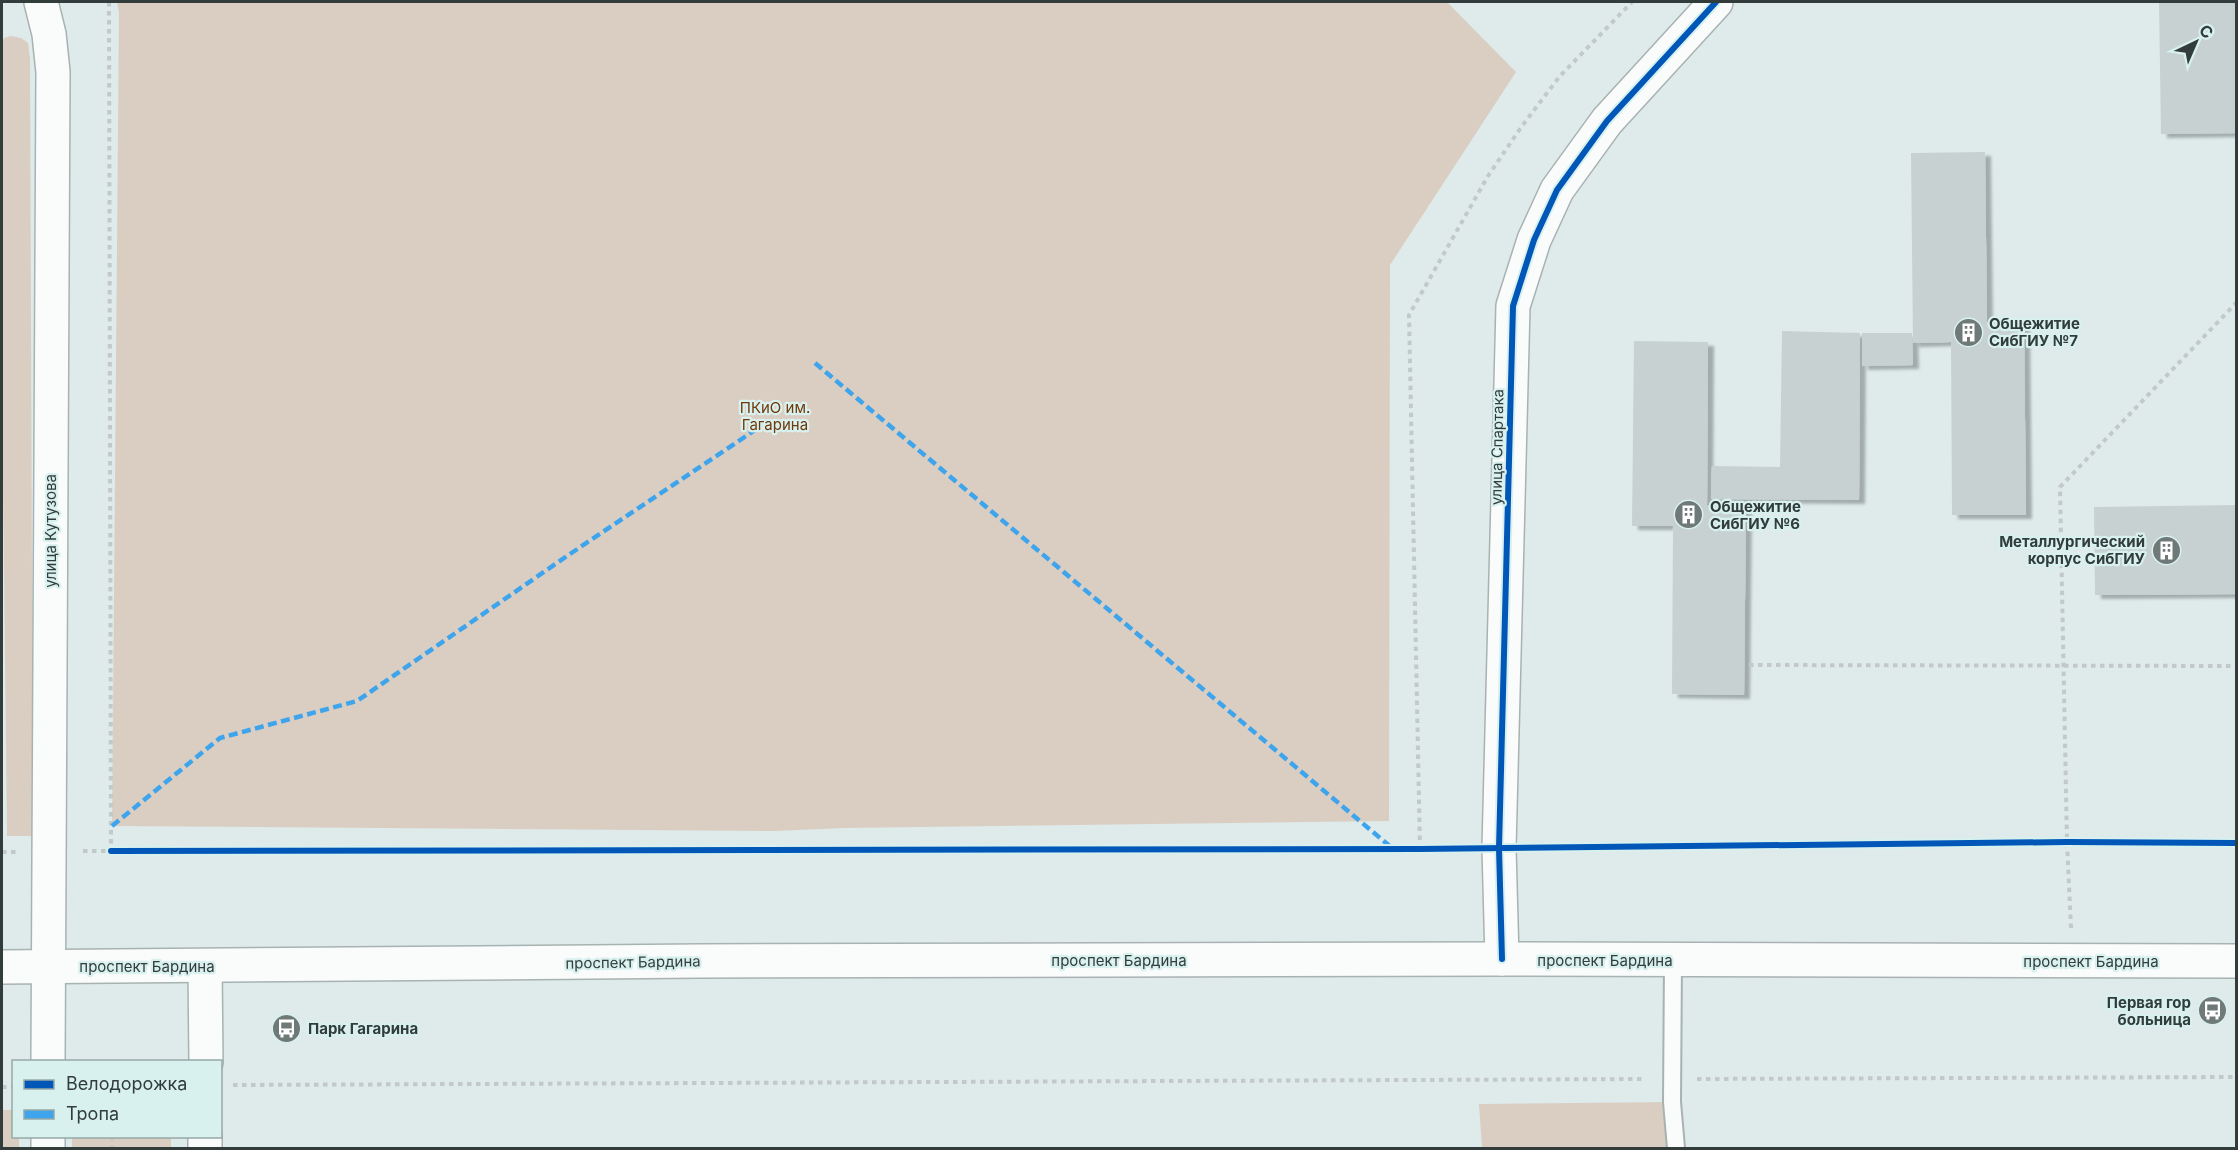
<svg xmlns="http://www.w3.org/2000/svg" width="2238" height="1150" font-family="Inter,sans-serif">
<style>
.green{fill:#dacec3}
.building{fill:#c7d1d1;filter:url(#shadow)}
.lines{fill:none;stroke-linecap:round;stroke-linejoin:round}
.lane-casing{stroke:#a8b2b1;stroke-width:20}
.street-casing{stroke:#a8b2b1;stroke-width:36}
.secondary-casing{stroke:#a8b2b1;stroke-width:36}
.path{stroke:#c2c9c8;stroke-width:4;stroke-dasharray:4.5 4.5;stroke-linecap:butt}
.lane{stroke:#fafcfc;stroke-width:16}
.street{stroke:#fafcfc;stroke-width:33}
.secondary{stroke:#fafcfc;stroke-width:33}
.quiet{stroke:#3ea4ec;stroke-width:4.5;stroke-dasharray:9 4.5;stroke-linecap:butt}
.cycleway-casing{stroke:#d8f1ef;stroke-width:10}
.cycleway{stroke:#0057b8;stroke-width:6}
.labels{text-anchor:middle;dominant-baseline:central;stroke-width:4.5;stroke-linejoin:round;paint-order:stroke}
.poi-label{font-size:15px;font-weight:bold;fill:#323c3b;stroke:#d8f1ef;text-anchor:start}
.park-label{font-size:15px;fill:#703908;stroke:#d8f1ef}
.street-label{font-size:15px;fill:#323c3b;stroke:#d8f1ef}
</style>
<defs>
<filter id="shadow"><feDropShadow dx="6" dy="4" stdDeviation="1.5" flood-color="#0004"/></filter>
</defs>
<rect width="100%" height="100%" fill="#deebea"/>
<g class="green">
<path d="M117 2H1447L1516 72 1390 265 1389 821 845 828 775 831 112 826 119 13Z"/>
<path d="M11 36 21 38 28 43 30 58 33 836H7L2 392V42L4 38Z"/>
<path d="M1672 1102 1675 1148H1482L1479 1104Z"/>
<path d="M2 1110H13L14 1136 19 1137V1148H2Z"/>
<rect x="72" y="1137" width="99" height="11"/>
</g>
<g class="building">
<path d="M2159 2H2236V133L2161 134Z"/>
<path d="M1985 152 1987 322 2024 321 2026 515H1952L1951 342 1913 343 1911 153Z"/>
<path d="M1782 331 1860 333 1859 500 1711 499 1712 466 1780 467Z"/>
<path d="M1862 333H1912L1913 365 1862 366Z"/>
<path d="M1634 341 1708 342 1707 505H1746L1744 695 1672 694 1673 526H1632Z"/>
<path d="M2236 505V594L2095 595 2094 507Z"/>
</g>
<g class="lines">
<defs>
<path id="lane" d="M1673 960 1672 1102 1676 1148"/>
<g id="street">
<path d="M205 966 206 1062"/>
<path d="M205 1148V1136"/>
</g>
<g id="secondary">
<path d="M41 2 49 34 53 72 48 1062"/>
<path d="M1502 959 1499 848 1513 306 1534 240 1557 190 1607 121 1716 2"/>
<path d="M2 967 700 961 1502 959 2236 961"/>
<path d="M48 1148V1136"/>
</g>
</defs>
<use href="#lane" class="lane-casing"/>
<use href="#street" class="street-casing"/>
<use href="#secondary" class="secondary-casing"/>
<g class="path">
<path d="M109 2 111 851"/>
<path d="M1749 665 2236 666"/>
<path d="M1532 848 2067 842 2236 843"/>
<path d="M1420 849 1409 315 1488 176 1522 126 1560 76 1632 2"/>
<path d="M83 851 1465 849"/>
<path d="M2 852H16"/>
<path d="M2071 928 2067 842 2060 487 2236 303"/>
<path d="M1697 1079 2236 1077"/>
<path d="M233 1085 1645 1079"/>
<path d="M2 1087H14"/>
<path d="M112 1136V1148"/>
</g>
<use href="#lane" class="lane"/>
<use href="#street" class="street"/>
<use href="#secondary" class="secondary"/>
<g class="quiet">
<path d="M815 363 1392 848"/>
<path d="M112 826 220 738 357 701 567 556 755 430"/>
</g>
<defs>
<g id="cycleway">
<path d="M111 851 1420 849 2067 842 2236 843"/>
<path d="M1502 959 1499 848 1513 306 1534 240 1557 190 1607 121 1716 2"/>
</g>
</defs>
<use href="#cycleway" class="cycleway-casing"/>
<use href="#cycleway" class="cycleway"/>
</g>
<defs>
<symbol id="building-disc" viewBox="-11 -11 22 22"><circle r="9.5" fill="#6e7978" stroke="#d8f1ef"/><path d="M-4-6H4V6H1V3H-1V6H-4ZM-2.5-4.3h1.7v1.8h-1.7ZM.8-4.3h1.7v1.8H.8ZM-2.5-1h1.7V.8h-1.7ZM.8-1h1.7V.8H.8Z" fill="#fff"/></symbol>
<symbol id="bus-disc" viewBox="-11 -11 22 22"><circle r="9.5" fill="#6e7978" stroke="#d8f1ef"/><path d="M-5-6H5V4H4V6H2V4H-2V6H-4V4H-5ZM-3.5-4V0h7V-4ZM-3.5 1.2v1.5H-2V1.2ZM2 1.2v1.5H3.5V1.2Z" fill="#fff"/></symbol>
</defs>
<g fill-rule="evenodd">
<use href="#building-disc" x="1952" y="316" width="33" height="33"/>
<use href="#building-disc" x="1672" y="498" width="33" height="33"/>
<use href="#building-disc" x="2150" y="534" width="33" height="33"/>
<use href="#bus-disc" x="2196" y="994" width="33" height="33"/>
<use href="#bus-disc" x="270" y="1012" width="33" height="33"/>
</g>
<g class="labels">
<g class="poi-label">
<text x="1989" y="323">Общежитие<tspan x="1989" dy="17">СибГИУ №7</tspan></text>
<text x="1710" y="506">Общежитие<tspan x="1710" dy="17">СибГИУ №6</tspan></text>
<text x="2145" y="541" text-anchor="end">Металлургический<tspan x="2145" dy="17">корпус СибГИУ</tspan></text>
<text x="2191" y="1002" text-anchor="end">Первая гор<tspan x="2191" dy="17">больница</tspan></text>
<text x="308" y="1028">Парк Гагарина</text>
</g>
<g class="park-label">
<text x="775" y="407">ПКиО им.<tspan x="775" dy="17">Гагарина</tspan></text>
</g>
<g class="street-label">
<text transform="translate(1497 447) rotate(-89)">улица Спартака</text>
<text transform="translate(50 531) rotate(-90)">улица Кутузова</text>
<text x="1119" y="960">проспект Бардина</text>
<text x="1605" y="960">проспект Бардина</text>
<text x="2091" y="961">проспект Бардина</text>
<text transform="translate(633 962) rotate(-1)">проспект Бардина</text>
<text x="147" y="966">проспект Бардина</text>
</g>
</g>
<rect width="2238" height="1150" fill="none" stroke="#323c3b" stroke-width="6"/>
<rect x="12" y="1060" width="210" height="78" fill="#d8f1ef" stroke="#96a9a7" stroke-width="1.5"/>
<rect x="24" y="1080" width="30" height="9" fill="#0057b8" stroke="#96a9a7" stroke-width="1.5"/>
<text x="66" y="1090" font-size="18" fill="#323c3b">Велодорожка</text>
<rect x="24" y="1110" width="30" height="9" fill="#3ea4ec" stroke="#96a9a7" stroke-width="1.5"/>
<text x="66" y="1120" font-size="18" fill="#323c3b">Тропа</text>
<g transform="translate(2196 42) rotate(44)" stroke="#d8f1ef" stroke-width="4.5" paint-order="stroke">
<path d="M0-4.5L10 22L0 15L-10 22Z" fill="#323c3b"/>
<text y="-9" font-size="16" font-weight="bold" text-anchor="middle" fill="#323c3b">С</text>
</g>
</svg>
